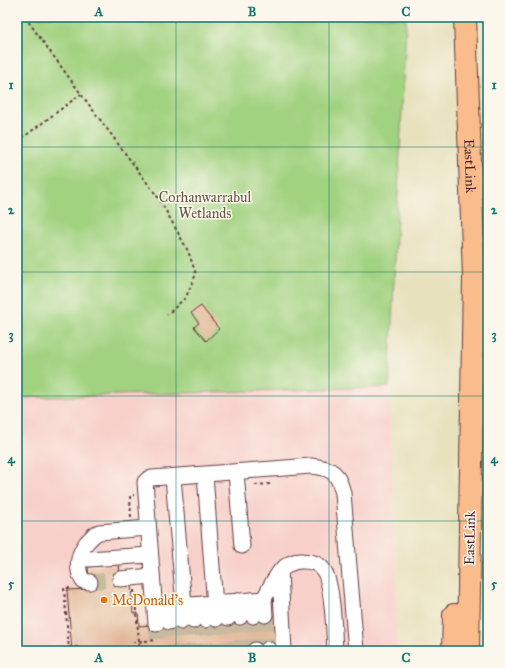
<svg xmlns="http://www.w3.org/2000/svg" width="505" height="668" font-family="'IM FELL Great Primer',serif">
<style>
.built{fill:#f7d0ca}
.green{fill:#a1d280;stroke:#767856}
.building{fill:#e2b897}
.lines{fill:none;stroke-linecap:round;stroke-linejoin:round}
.minor-tunnel{stroke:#c8baa1;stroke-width:15;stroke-dasharray:15 8;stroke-linecap:butt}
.minor-casing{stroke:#623c41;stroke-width:17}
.highway-casing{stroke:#623c41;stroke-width:24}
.path{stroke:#623c41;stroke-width:2;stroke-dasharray:3 3;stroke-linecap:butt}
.minor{stroke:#fff;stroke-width:15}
.highway{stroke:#fabc8b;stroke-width:22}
.grid{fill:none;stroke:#0f766e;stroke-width:1;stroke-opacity:0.55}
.food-dot{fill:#e8710a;stroke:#fbf7ec;stroke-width:1.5}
.labels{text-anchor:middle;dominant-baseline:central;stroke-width:3;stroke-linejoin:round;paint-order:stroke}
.street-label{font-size:14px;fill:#4a1f2b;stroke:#fbf7ec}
.park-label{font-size:14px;fill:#645544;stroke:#fbf7ec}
.food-label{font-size:14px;fill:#c56008;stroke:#fbf7ec;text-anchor:start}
.neatline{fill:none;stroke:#0f766e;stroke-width:1.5}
.grid-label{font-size:13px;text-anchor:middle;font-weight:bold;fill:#0f766e}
</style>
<rect width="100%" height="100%" fill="#fbf7ec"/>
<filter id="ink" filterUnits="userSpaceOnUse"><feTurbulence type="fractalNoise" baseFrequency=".025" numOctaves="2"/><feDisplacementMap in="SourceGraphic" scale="8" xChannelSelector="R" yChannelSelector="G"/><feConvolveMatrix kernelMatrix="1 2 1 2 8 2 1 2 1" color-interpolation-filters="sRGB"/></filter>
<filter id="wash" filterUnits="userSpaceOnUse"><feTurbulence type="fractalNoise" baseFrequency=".012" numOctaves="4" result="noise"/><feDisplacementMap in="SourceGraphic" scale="16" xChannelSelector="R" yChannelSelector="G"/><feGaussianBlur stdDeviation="0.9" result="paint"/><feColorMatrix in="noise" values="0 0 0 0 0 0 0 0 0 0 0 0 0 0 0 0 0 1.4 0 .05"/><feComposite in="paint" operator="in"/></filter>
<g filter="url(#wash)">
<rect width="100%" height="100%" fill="#e8e1be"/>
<path class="built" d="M389 387 398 651H17V398Z"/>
<path class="green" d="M17 17H403L406 21 389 387 17 398V401Z"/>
<g id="blocks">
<g class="building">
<path d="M201 306 219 329 206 341 194 327 199 323 191 313Z"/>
<path d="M119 564 121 586 131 585 133 613H138L139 626 276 615 279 647 227 651H72L67 590 90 589 88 567Z"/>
</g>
</g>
</g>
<g filter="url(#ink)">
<use href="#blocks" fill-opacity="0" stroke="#623c41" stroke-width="1"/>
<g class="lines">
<g class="minor-tunnel">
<path d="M90 582 120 579"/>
<path d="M265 615 268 649"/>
<path d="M253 616 255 650"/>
<path d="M240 617 243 651"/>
<path d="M228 618 231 651"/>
<path d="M216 619 219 651"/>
<path d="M205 620 208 651"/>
<path d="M193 621 195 651"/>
<path d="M169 622 171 651"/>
<path d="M181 622 184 651"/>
<path d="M156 624 158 651"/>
</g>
<defs>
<g id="minor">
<path d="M236 472 242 546"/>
<path d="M205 475 216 619"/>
<path d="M173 477 184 606"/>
<path d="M88 559 150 555"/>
<path d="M280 571 284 651"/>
<path d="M120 579 152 576"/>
<path d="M90 582 83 581C75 567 78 554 87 542 91 538 94 534 99 532L148 528"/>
<path d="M264 599 265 615"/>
<path d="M252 600 253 616"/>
<path d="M238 601 240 617"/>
<path d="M227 602 228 618"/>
<path d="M204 604 205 620"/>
<path d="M192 605 193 621"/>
<path d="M180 606 181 622"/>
<path d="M168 607 169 622"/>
<path d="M155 608 264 599C272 583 282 559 303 561 311 561 320 564 324 571 333 585 334 633 335 651"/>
<path d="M156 624 145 482 148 479 152 478 311 466C333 468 338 473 343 493L356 651"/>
<path d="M268 649V651"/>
<path d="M255 650V651"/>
</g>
<g id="highway">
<path id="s1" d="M465 17 474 277 468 651"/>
<path d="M453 651 454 615"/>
</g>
</defs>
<use href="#minor" class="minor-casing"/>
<use href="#highway" class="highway-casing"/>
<g class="path">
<path d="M25 17 81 94 160 200 188 251 196 274 186 297 167 315"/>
<path d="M17 142 81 94"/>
<path d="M255 485 270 484V481"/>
<path d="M131 517 130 496 134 495"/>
<path d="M134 590 140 651"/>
<path d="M133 642 157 640"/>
<path d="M69 647H78"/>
<path d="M69 651 64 588H72"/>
</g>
<use href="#minor" class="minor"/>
<use href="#highway" class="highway"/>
</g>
</g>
<path class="grid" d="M176 17V651M329 17V651M17 147H488M17 272H488M17 396H488M17 521H488"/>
<circle class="food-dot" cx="104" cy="600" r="4"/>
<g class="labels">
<g class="street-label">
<text stroke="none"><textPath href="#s1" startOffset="149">EastLink</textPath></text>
<text transform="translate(470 538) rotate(-89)">EastLink</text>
</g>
<g class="park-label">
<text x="205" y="197">Corhanwarrabul<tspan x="205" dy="16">Wetlands</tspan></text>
</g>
<g class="food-label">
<text x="112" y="600">McDonald's</text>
</g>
</g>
<rect width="505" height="668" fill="none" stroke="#fbf7ec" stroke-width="44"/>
<rect x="22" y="22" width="461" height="624" class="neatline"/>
<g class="grid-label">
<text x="99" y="16">A</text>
<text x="252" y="16">B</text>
<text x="406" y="16">C</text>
<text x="11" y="89">1</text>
<text x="494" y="89">1</text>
<text x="11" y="214">2</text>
<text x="494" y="214">2</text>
<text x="11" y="339">3</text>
<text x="494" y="339">3</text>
<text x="11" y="463">4</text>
<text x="494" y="463">4</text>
<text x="11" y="588">5</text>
<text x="494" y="588">5</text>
<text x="99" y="662">A</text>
<text x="252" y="662">B</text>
<text x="406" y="662">C</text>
</g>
</svg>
